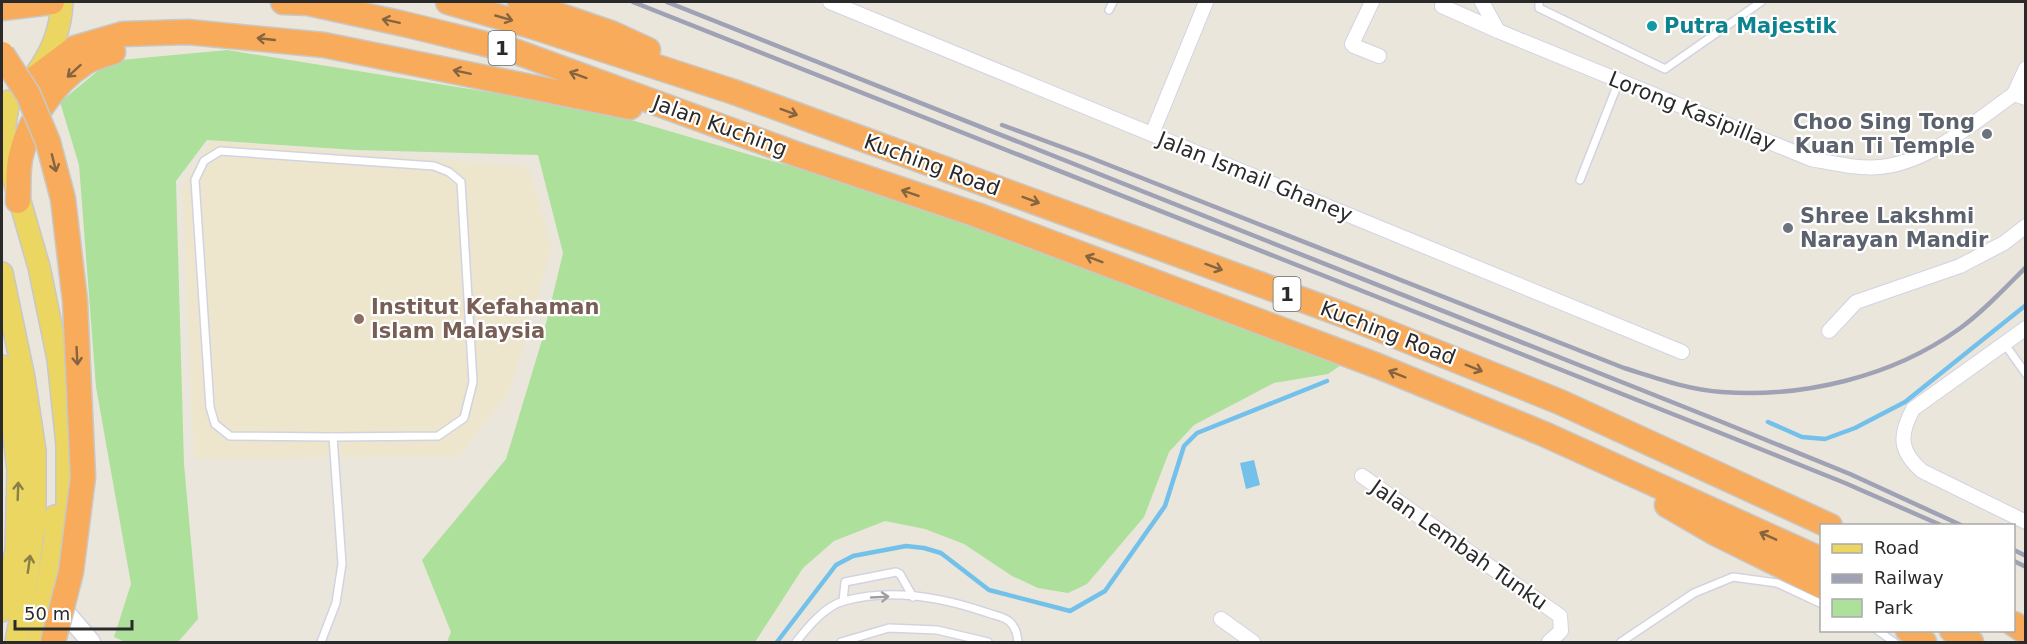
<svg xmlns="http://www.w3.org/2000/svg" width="2027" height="644" font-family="'DejaVu Sans',sans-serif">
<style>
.education{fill:#ede5cc}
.green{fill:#ade09b}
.water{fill:#73c1ea}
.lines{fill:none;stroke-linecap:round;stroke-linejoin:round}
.stream{stroke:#73c1ea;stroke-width:4.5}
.lane-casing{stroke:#d2d3e2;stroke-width:10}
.street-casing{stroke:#d2d3e2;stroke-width:16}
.secondary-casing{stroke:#d2d3e2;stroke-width:21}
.primary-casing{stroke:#c8c8c8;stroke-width:24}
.highway-casing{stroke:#c8c8c8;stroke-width:27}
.lane{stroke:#fff;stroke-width:7}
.street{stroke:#fff;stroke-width:14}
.secondary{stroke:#fff;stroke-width:18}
.primary{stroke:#ebd662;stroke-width:21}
.highway{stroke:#f8ac5b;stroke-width:24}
.rail{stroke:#9fa1b4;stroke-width:4.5}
.highway-bridge-casing{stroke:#c8c8c8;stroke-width:27;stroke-linecap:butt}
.highway-bridge{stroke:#f8ac5b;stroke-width:24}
.oneway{stroke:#876440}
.oneway2{stroke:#8a8046}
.oneway3{stroke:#9f9f9f}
.culture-dot{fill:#0f9aa8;stroke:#fff;stroke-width:2}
.worship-dot{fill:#6b7280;stroke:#fff;stroke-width:2}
.education-dot{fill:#8d6e63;stroke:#fff;stroke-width:2}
.labels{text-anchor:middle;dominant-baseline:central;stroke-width:4.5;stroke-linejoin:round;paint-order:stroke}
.shield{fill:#fff;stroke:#6a6a6a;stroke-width:1.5}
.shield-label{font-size:20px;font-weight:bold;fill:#2a2a2a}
.culture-label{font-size:21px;font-weight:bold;fill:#0d838f;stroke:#fff;text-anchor:start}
.street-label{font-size:21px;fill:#2a2a2a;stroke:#fff}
.worship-label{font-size:21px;font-weight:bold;fill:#5b616d;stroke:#fff;text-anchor:end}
.education-label{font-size:21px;font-weight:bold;fill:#785e54;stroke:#fff;text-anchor:start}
</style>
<rect width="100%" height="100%" fill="#ebe6dc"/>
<path class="education" d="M211 141 529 167 552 247 510 390 459 456 194 459 182 187Z"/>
<path class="green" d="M227 50 594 109 761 158 874 189 1344 363 1328 374 1274 383 1194 425 1169 452 1144 517 1087 584 1068 593 1038 588 1012 576 964 544 925 529 885 521 834 541 803 568 755 642H447L451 632 422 560 506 459 542 340 563 253 538 155 356 150 207 140 176 181 184 464 198 619 178 642H125L114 637 131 584 96 387 79 165 60 102 110 61Z"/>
<path class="water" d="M1254 460 1260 485 1246 489 1240 463Z"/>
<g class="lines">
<g class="stream">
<path d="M1768 422 1802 437 1825 439 1855 428 1905 402 2026 305"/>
<path d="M777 642 836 565 853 556 906 546 924 548 941 553 989 590 1070 611 1105 591 1165 506 1184 446 1197 433 1327 381"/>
</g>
<defs>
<g id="lane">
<path d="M1539 2V8L1665 69 1761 2"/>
<path d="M1109 10 1113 2"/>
<path d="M220 151 434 166 449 172 461 182 473 382 464 418 438 436 333 437 230 436 215 424 210 407 195 180 204 161Z"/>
<path d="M1580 180 1619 81"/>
<path d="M2004 343 2026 374"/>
<path d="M843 601 845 582 896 572 900 574 913 597"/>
<path d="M1877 630 1894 642"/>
<path d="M321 642 336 603 342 564 333 437"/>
<path d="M796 642C808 627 825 606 844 601 890 588 941 597 985 612 992 615 1004 616 1010 622 1016 628 1017 634 1018 642"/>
<path d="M841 642 889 628 937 630 988 642"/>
<path d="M1621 642 1694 593 1733 577 1777 583 1822 604"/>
</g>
<g id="street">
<path d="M830 2 1682 352"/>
<path d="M1372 2 1352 44 1354 46 1379 56"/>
<path d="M1482 2 1498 31"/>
<path d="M1442 6 1498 31 1811 159C1833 163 1857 169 1880 167 1928 163 1976 121 2014 94L2026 98"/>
<path d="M2014 94 2026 68"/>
<path d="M1152 134 1206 2"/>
<path d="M2026 328 1913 409C1899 435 1899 451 1922 471L2026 522"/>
<path d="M1829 331 1856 302 1960 266 2004 243 2026 226"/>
<path d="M1362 476 1560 616 1561 631 1549 642"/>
<path d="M1221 619 1253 642"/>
</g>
<path id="secondary" d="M67 614 91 642"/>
<g id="primary">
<path d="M35 75C51 54 61 28 62 2"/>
<path d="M9 101 5 124 4 146 39 267 58 359 67 445V537"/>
<path d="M2 273 24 378 35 451V521L23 605 16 642"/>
<path d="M2 366 9 390 18 471 16 551 2 611"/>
<path d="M38 642 55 538V516"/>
</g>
<g id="highway">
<path d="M283 2 308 3 404 24 514 51 796 154 977 215 1378 366 1544 434 1822 560"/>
<path d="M448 2 531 26 734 92 1344 315 1560 402 1830 526"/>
<path d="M520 2 611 33 648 50"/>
<path d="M2 8 52 2"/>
<path d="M31 81 75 48 123 34 188 32 324 45 630 107"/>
<path d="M18 201C19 187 17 169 21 155 29 121 53 83 83 64 91 58 103 55 113 52"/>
<path d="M1667 505 1717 534 1822 586"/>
<path d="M2014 624 2026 632"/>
<path d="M1908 630 1924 642"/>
<path d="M1952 630 1971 642"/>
</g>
</defs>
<use href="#lane" class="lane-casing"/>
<use href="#street" class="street-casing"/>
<use href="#secondary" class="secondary-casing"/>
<use href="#primary" class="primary-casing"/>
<use href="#highway" class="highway-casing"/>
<use href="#lane" class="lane"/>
<use href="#street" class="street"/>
<use href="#secondary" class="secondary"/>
<use href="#primary" class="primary"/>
<use href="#highway" class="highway"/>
<g class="rail">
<path d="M633 2 1718 432 1845 483 1943 526"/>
<path d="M667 2 1722 422 1850 474 1963 526"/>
<path d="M1002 125 1086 156 1624 368C1656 378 1689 390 1722 392 1803 398 1892 377 1959 329 1984 311 2005 288 2026 267"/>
<path d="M2014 550 2026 556"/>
<path d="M2014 561 2026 567"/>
</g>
<defs>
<path id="highway-bridge" d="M2 54 28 94 48 142 63 199 75 301 83 477 71 572 53 642"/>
</defs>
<use href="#highway-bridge" class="highway-bridge-casing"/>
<use href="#highway-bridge" class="highway-bridge"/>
</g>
<defs><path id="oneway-shaft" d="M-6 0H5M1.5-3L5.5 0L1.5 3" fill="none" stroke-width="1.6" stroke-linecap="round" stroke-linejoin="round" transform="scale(1.5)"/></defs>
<g class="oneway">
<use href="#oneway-shaft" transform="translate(504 18) rotate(16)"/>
<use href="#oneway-shaft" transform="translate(391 21) rotate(-168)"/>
<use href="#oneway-shaft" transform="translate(266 39) rotate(-174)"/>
<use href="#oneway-shaft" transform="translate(74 71) rotate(138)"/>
<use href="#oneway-shaft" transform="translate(462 72) rotate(-168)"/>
<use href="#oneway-shaft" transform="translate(578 75) rotate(-160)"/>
<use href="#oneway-shaft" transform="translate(789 112) rotate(20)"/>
<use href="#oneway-shaft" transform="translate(54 163) rotate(76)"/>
<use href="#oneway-shaft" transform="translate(910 193) rotate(-161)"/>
<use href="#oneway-shaft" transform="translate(1031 200) rotate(20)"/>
<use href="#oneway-shaft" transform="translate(1094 259) rotate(-159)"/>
<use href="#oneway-shaft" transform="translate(1214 267) rotate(20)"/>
<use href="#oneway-shaft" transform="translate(77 356) rotate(87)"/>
<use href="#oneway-shaft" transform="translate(1474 368) rotate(22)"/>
<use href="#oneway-shaft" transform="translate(1397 374) rotate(-158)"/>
<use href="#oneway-shaft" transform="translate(1768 536) rotate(-156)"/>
</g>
<g class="oneway2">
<use href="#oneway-shaft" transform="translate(18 491) rotate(-88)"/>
<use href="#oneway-shaft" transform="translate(29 564) rotate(-82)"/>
</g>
<use class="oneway3" href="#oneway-shaft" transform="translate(880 597) rotate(-3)"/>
<circle class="culture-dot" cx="1652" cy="26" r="6"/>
<g class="worship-dot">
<circle cx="1987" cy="134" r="6"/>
<circle cx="1788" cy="228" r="6"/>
</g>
<circle class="education-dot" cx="359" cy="319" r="6"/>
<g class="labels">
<g class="shield">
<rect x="488.5" y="31" width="27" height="34" rx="4.5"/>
<rect x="1273.5" y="277" width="27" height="34" rx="4.5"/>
</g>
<g class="shield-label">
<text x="502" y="48">1</text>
<text x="1287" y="294">1</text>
</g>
<g class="culture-label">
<text x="1664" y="26">Putra Majestik</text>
</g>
<g class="street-label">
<text transform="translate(1692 111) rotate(22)">Lorong Kasipillay</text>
<text transform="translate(720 126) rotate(20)">Jalan Kuching</text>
<text transform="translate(932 165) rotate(20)">Kuching Road</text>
<text transform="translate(1255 177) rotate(22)">Jalan Ismail Ghaney</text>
<text transform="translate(1388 333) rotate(21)">Kuching Road</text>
<text transform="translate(1459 545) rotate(35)">Jalan Lembah Tunku</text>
</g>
<g class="worship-label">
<text x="1975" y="122">Choo Sing Tong<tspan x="1975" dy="24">Kuan Ti Temple</tspan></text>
<text x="1800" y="216" text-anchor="start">Shree Lakshmi<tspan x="1800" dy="24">Narayan Mandir</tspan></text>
</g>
<g class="education-label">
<text x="371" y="307">Institut Kefahaman<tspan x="371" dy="24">Islam Malaysia</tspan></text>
</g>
</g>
<rect width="2027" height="644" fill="none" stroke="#2a2a2a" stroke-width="6"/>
<rect x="1820" y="524" width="195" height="108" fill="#ffffff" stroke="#aaaaaa" stroke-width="1.5"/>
<rect x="1832" y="544" width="30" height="9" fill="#ebd662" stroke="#aaaaaa" stroke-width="1.5"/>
<text x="1874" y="554" font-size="18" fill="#2a2a2a">Road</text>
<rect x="1832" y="574" width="30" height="9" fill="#9fa1b4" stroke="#aaaaaa" stroke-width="1.5"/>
<text x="1874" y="584" font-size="18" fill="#2a2a2a">Railway</text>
<rect x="1832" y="599" width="30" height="18" fill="#ade09b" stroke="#aaaaaa" stroke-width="1.5"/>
<text x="1874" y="614" font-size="18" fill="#2a2a2a">Park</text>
<path d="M15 620v9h117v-9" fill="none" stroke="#2a2a2a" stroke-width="3"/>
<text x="24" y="620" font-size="18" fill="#2a2a2a" stroke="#ffffff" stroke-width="4.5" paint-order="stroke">50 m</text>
</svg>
